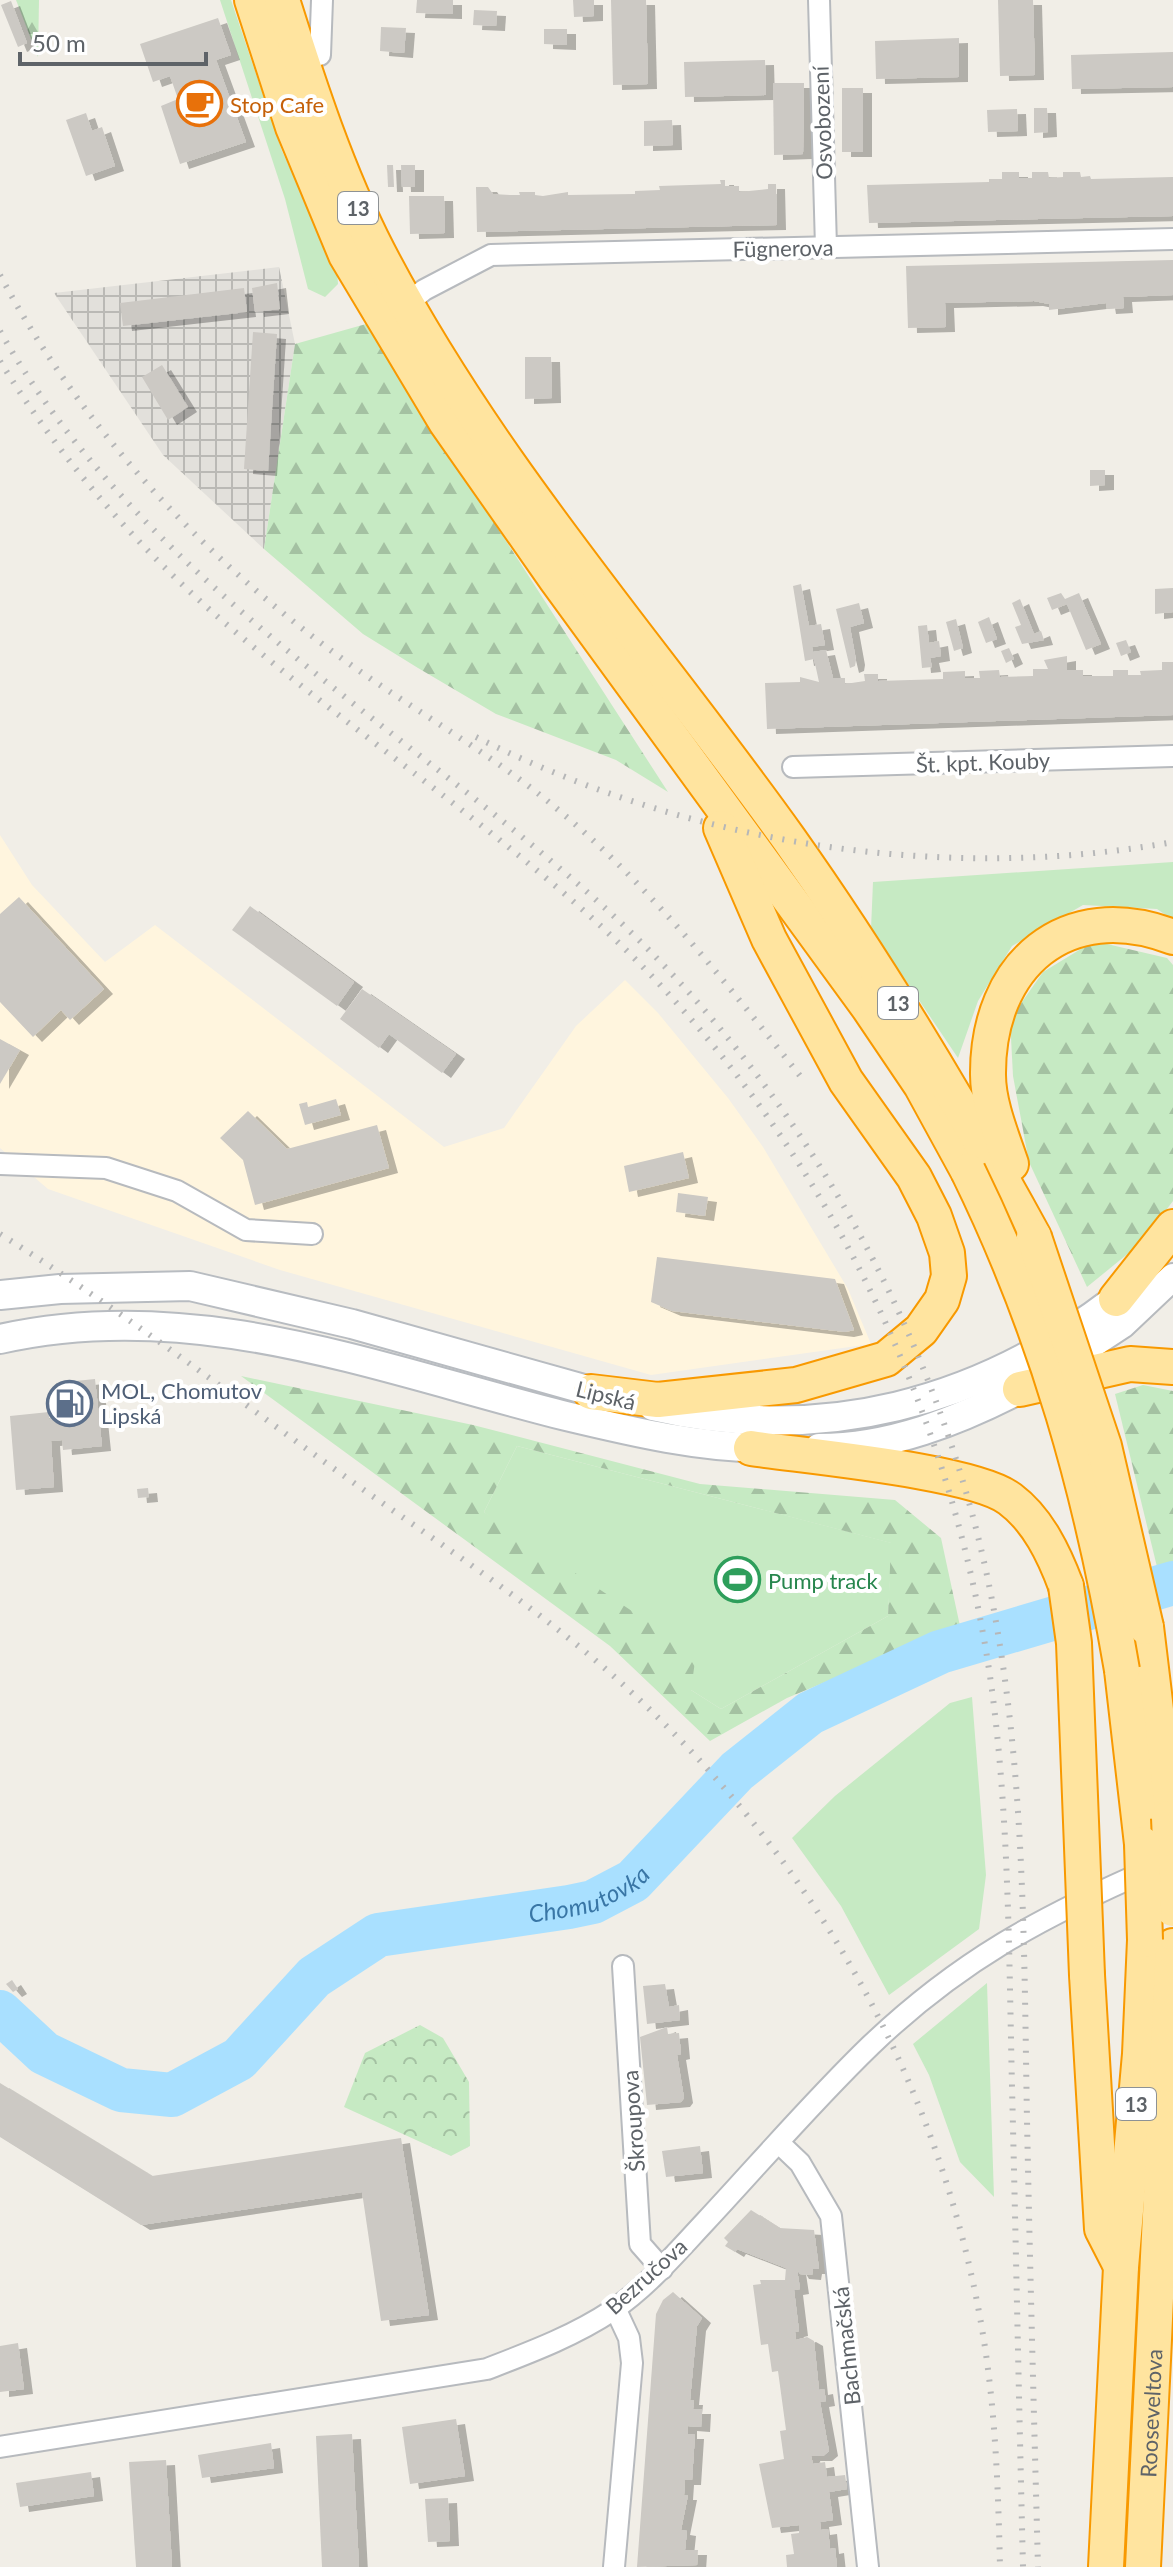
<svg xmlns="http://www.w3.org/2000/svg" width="1173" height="2567" font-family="Lato,sans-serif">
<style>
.commercial{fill:#fff5de}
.industrial{fill:url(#industrial-grid)}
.green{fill:#c6eac3}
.forest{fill:url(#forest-firs);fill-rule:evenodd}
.park{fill:url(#park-crowns)}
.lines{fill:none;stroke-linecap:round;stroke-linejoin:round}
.river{stroke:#a9e0ff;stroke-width:44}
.building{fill:#ccc9c4;filter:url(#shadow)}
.minor-casing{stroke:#b7babe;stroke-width:24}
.tertiary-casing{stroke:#b7babe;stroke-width:30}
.secondary-casing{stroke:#b8bcc1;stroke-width:32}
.trunk-casing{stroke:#f89900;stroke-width:38}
.minor{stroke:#fff;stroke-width:20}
.tertiary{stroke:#fff;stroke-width:26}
.secondary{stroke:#fff;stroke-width:28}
.trunk{stroke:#ffe49f;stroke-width:34}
.rail{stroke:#b6b7b8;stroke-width:6;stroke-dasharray:2 10;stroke-linecap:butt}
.trunk-bridge-casing{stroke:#f89900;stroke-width:38;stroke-linecap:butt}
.trunk-bridge{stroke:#ffe49f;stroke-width:34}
.labels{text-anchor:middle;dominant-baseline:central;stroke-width:8;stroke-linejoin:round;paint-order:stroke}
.shield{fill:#fff;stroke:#8e9295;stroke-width:2}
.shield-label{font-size:20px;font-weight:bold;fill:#5e6368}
.food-label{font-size:22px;fill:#c56008;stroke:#fff;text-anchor:start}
.street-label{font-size:22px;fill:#5e6368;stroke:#fff}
.service-label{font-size:22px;fill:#4e5e75;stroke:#fff;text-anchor:start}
.leisure-label{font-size:22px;fill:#27864d;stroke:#fff;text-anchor:start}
.water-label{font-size:24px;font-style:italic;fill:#3976a6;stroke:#fff}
</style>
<defs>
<pattern id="industrial-grid" width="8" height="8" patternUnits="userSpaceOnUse" patternTransform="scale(2)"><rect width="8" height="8" fill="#e2e0db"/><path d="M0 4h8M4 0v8" fill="none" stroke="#bab9b5"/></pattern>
<pattern id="forest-firs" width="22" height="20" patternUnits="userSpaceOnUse" patternTransform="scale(2)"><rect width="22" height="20" fill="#c6eac3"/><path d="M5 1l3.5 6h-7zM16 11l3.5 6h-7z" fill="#a4c1a2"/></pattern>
<pattern id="park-crowns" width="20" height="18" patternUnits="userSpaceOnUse" patternTransform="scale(2)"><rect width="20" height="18" fill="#c6eac3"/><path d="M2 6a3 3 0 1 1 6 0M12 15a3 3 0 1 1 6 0" fill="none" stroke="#a4c1a2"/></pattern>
<filter id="shadow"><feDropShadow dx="9" dy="5" stdDeviation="0" flood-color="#0004"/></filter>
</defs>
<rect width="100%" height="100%" fill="#f1eee7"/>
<path class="commercial" d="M0 835 32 885 105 962 155 925 444 1147 504 1128 576 1026 625 980 658 1013 728 1098 763 1147 848 1289 871 1344 651 1375 280 1270 48 1189 0 1148Z"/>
<path class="industrial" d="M279 267 295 344 264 549 163 455 54 293Z"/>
<g class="green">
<path d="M220 0H231L282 151 337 270 338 284 325 297 308 289 285 199Z"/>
<path d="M1173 862V920L1157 909 1083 905 1012 946 978 1001 958 1058 871 929 873 882Z"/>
<path d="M517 1446 892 1543 888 1616 721 1709 691 1690 484 1512Z"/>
<path d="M972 1697 986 1875 979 1929 889 1995 841 1906 792 1838 835 1796 950 1703Z"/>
<path d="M987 1983 994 2197 960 2162 929 2075 913 2044Z"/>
</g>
<g class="forest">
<path d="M16 0H39L38 57Z"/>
<path d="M366 324 668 792 616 760 496 714 418 668 363 634 264 549 295 344Z"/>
<path d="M1094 941 1167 958 1173 965V1201L1141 1243 1087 1287 1029 1162 1013 1076 1010 1019 1043 972Z"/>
<path d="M241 1376 473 1425 700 1484 895 1500 941 1538 960 1626 787 1698 710 1741 610 1646ZM517 1446 891 1543 888 1616 721 1709 691 1690 696 1654 484 1512Z"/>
<path d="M1143 1385 1173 1391V1566L1158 1571 1115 1394Z"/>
</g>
<path class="park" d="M420 2025 443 2038 469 2082 470 2146 451 2156 344 2107 365 2053Z"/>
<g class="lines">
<path class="river" id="s1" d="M0 2012 44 2053 121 2090 172 2095 239 2059 314 1977 378 1935 569 1907 593 1902 633 1881 737 1771 810 1713 940 1652 1173 1583"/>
</g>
<g class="building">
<path d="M417 0H453V14L416 13Z"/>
<path d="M573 0H594V16L574 17Z"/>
<path d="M611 0H646L648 84 613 85Z"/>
<path d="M998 0H1033L1035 75 1000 76Z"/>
<path d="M11 1 27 43 18 47 1 5Z"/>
<path d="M474 10 497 11 496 26 473 25Z"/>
<path d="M218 18 231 55 216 60 246 142 180 164 161 106 178 99 170 76 153 82 140 44Z"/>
<path d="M381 27 406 28 404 53 380 51Z"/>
<path d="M544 29H567V45L544 44Z"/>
<path d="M959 38V77L876 79 875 41Z"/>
<path d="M1173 52V87L1072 89 1071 55Z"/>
<path d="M765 60 766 95 685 97 684 62Z"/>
<path d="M773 83H804L803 154 774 155Z"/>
<rect x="842" y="88" width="21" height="64"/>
<path d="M1034 108H1047L1048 132 1034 133Z"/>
<path d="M1017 109 1018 131 988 132 987 110Z"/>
<path d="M86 113 92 131 102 127 115 166 86 176 66 120Z"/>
<path d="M672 120 673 145 644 146V121Z"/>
<path d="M387 165H393L394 187H388Z"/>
<path d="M401 165H415V187H402Z"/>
<path d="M1002 172H1019V178H1032V172H1048L1049 178 1063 177V172H1080L1081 177 1090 176 1091 179 1173 177V216L869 223 867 185 989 182V179H1002Z"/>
<path d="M720 180H725V186H739V192L768 189V184H776L777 225 477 232 476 187H488L493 194 510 195H520L519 192H535V195L543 196 568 192V195L635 194V191L660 190 659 186 721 184Z"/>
<path d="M409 196H444L445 233 410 234Z"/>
<path d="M1173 260V295L1123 297 1124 308 1107 309 1106 303 1049 310V304L1034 301 945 303 946 327 908 328 906 266Z"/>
<path d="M277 283 280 309 255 312 252 288Z"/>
<path d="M244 288 247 312 123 326 120 303Z"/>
<path d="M253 332 277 334 268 471 244 469Z"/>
<path d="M525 357H551L552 398 525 399Z"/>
<path d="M162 365 188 407 168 420 142 377Z"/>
<path d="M1090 470H1105V485L1090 486Z"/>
<path d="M801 584 809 626 821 624 825 645 812 647 813 652 826 650 833 678H845V684L865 681 864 674H878V681L943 679V672L965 671V678H980L979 671 999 670 1000 677 1033 676V669H1048L1044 660 1067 656V670H1083V676H1113V670H1128V675H1141L1140 671 1162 670V662H1173V715L767 729 765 683 800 682V677L819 682 814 659 805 661 793 586Z"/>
<path d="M1173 588V612L1155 614V589Z"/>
<path d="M1061 593 1065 599 1079 593 1101 644 1086 650 1067 604 1052 610 1047 598Z"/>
<path d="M1020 599 1034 634 1041 631 1044 640 1022 644 1015 627 1021 625 1012 603Z"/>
<path d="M859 603 864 623 850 627 856 660 855 666 850 668 836 609Z"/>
<path d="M989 617 997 639 986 643 978 622Z"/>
<path d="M956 619 963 648 954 651 946 622Z"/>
<path d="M927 625 929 643 939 641 941 656 930 658 932 667 922 668 918 626Z"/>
<path d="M1126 640 1131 652 1121 656 1116 643Z"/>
<path d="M1009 648 1014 659 1006 663 1001 651Z"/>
<path d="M19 897 104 989 70 1020 61 1010 33 1037 0 1002V914Z"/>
<path d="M250 906 354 982 337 1006 232 930Z"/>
<path d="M362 989 456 1054 442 1073 389 1034 379 1048 340 1019Z"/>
<path d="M0 1039 20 1050 0 1084Z"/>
<path d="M336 1099 341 1115 305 1125 299 1104 307 1102 308 1107Z"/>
<path d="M248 1111 287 1149 377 1125 389 1168 255 1205 243 1160 220 1138Z"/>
<path d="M683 1152 689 1178 629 1192 624 1166Z"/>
<path d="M678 1193 708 1197 705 1216 676 1212Z"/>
<path d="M657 1257 835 1279 854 1330 845 1332 672 1311 651 1302Z"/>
<path d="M95 1379 102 1446 63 1450 62 1440 51 1441 54 1487 16 1490 10 1416 49 1412V1419L60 1418 56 1383Z"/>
<path d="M148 1488 149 1497 138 1498 137 1489Z"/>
<path d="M12 1980 18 1989 13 1992 6 1984Z"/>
<path d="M665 1984 669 2007 679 2005 680 2020 647 2024 643 1986Z"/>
<path d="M667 2027 668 2034 679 2033 681 2054 677 2055 684 2098 681 2102 647 2105 640 2037Z"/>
<path d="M0 2083 152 2176 401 2138 429 2315 381 2321 362 2192 141 2225 0 2137Z"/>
<path d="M700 2146 703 2173 666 2177 662 2151Z"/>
<path d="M751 2210 779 2228 814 2230 819 2269H813L812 2275 800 2274 797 2269 800 2289 794 2290 799 2331 795 2332 796 2340 807 2337 814 2341 819 2390 824 2389 826 2401 820 2402 829 2451 823 2456H811L813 2464 825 2462 827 2477 845 2475 847 2489 829 2492 833 2520 820 2522 821 2530 828 2529 830 2549 835 2548 837 2567H787L786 2555 794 2554 791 2534 799 2533V2525L772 2528 759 2464 784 2459 780 2431 786 2430 778 2371 772 2372 768 2344 761 2345 753 2285 761 2284 760 2280H785L786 2268 737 2249 735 2252 725 2246 728 2242 724 2238Z"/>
<path d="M673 2292 702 2318 697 2326 690 2400H694L693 2409H702L701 2427 688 2426V2434H695L692 2480H685L684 2495H688L681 2530 687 2531 685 2550H698L697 2565 637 2567 656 2314 663 2300Z"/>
<path d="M18 2343 24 2389 0 2392V2346Z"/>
<path d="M456 2419 465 2476 410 2484 402 2427Z"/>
<path d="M352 2434 359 2567H322L316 2436Z"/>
<path d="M271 2443 274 2468 202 2478 198 2455Z"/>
<path d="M166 2460 172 2567H136L129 2462Z"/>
<path d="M91 2472 94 2496 20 2507 16 2483Z"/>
<path d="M448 2498 450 2541 428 2542 425 2499Z"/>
</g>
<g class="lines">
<defs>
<g id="minor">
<path d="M819 0 826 247"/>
<path d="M320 55 322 0"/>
<path d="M407 304 424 290 491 255 1173 239"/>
<path d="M793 767 1173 756"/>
<path d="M0 1164 106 1168 177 1191 246 1230 312 1234"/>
<path d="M623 1966 640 2244 662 2269"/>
<path d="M779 2143 800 2163 831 2216 868 2567"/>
<path d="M0 2447 487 2369C531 2352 574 2336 613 2310 648 2286 676 2253 705 2222 760 2163 813 2101 871 2045 959 1961 1041 1917 1151 1869"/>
<path d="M614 2567 632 2363 629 2338 615 2308"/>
</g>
<path id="tertiary" d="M1061 1365 1122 1325 1173 1277"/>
<g id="secondary">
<path d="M0 1295 60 1289 190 1286 352 1324 612 1397"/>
<path d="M0 1339C195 1295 379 1369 566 1416 633 1432 701 1448 770 1448"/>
<path d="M653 1406C822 1445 979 1404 1116 1299"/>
<path d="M819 1448C890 1448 958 1421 1020 1389"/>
</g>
<g id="trunk">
<path d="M252 0 293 127 346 255 446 422 556 579 869 1008 921 1085 968 1171"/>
<path d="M282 0C309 86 337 172 378 252 489 466 650 644 789 839 879 966 959 1100 1034 1237"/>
<path d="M1011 1164C1002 1137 988 1104 988 1075 987 965 1066 896 1173 937"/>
<path d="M1116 1299 1173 1227"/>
<path d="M1020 1389 1130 1364 1173 1367"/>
<path d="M591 1392 658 1400 796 1385 886 1359 921 1330 942 1300 949 1276 947 1253 934 1216 914 1177 846 1081 769 939 721 828"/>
<path d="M751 1448C804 1456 974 1471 1010 1499 1038 1520 1054 1554 1066 1586"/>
<path d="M1146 1627 1169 1818"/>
<path d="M1122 1670 1142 1844"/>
<path d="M1087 1975 1102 2229 1121 2266"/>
<path d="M1106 2567 1121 2267 1140 2054 1145 1940"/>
<path id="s2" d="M1143 2567 1173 1946"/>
</g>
</defs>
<use href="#minor" class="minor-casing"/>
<use href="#tertiary" class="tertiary-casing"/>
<use href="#secondary" class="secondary-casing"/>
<use href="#trunk" class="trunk-casing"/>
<use href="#minor" class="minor"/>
<use href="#tertiary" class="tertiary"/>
<use href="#secondary" class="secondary"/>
<use href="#trunk" class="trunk"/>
<g class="rail">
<path d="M0 275C83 430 202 557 344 660 416 712 494 755 562 813 655 891 729 987 805 1082"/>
<path d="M0 331C138 575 392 718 595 899 803 1084 949 1349 996 1622 1025 1787 1024 1954 1027 2120 1030 2269 1034 2418 1038 2567"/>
<path d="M0 361C59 457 133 543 218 617 339 722 473 811 592 918 813 1118 955 1403 993 1698 1009 1827 1009 1957 1012 2087 1016 2247 1019 2407 1023 2567"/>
<path d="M476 737C687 843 940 884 1173 842"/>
<path d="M0 1234C120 1309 232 1396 347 1478 442 1546 544 1611 630 1691 809 1855 934 2072 979 2312 995 2396 998 2481 1000 2567"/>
</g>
<defs>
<g id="trunk-bridge">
<path d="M968 1171C1047 1332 1092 1494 1122 1670"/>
<path d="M1034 1237 1104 1446 1146 1627"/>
<path d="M1066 1586 1074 1643 1087 1975"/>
<path d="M1169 1818 1173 1909"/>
<path d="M1142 1844 1145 1940"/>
</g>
</defs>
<use href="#trunk-bridge" class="trunk-bridge-casing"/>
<use href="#trunk-bridge" class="trunk-bridge"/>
</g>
<defs>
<symbol id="cafe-ring" viewBox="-11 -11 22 22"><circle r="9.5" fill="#fff" stroke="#e8710a" stroke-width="1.5"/><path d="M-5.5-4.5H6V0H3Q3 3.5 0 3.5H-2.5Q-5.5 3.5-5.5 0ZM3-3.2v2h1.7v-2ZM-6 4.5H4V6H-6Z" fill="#e8710a"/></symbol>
<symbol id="fuel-ring" viewBox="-11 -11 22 22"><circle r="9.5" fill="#fff" stroke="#5c6f8a" stroke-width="1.5"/><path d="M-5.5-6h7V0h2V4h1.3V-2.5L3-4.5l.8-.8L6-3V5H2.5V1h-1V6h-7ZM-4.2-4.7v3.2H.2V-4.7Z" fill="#5c6f8a"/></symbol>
<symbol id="stadium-ring" viewBox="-11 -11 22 22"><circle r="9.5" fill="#fff" stroke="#2e9e5b" stroke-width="1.5"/><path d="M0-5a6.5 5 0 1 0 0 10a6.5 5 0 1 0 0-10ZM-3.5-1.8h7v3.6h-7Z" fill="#2e9e5b"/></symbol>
</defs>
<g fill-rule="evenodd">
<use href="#cafe-ring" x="174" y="78" width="51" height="51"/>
<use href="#fuel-ring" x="44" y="1378" width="51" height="51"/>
<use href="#stadium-ring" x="712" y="1554" width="51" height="51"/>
</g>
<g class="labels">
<g class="shield">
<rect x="338" y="192" width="40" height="32" rx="6"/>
<rect x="878" y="987" width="40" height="32" rx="6"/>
<rect x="1116" y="2088" width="40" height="32" rx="6"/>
</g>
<g class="shield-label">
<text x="358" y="208">13</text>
<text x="898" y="1003">13</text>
<text x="1136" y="2104">13</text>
</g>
<g class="food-label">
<text x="230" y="104">Stop Cafe</text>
</g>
<g class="street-label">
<text transform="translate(822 123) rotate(-92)">Osvobození</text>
<text transform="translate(783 248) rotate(-1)">Fügnerova</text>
<text transform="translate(983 762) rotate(-2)">Št. kpt. Kouby</text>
<text transform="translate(606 1395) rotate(14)">Lipská</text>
<text transform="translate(633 2121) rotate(-94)">Škroupova</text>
<text transform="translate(646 2276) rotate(-42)">Bezručova</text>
<text transform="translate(846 2346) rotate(-96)">Bachmačská</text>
<text stroke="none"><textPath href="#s2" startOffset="154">Rooseveltova</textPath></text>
</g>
<g class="service-label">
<text x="101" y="1390">MOL, Chomutov<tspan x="101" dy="25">Lipská</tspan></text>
</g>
<g class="leisure-label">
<text x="768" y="1580">Pump track</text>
</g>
<g class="water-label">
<text stroke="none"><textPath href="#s1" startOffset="676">Chomutovka</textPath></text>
</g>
</g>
<path d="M20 52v12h186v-12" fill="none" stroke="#5e6368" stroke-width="4"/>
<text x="32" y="52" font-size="24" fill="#5e6368" stroke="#ffffff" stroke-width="6" paint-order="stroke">50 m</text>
</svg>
